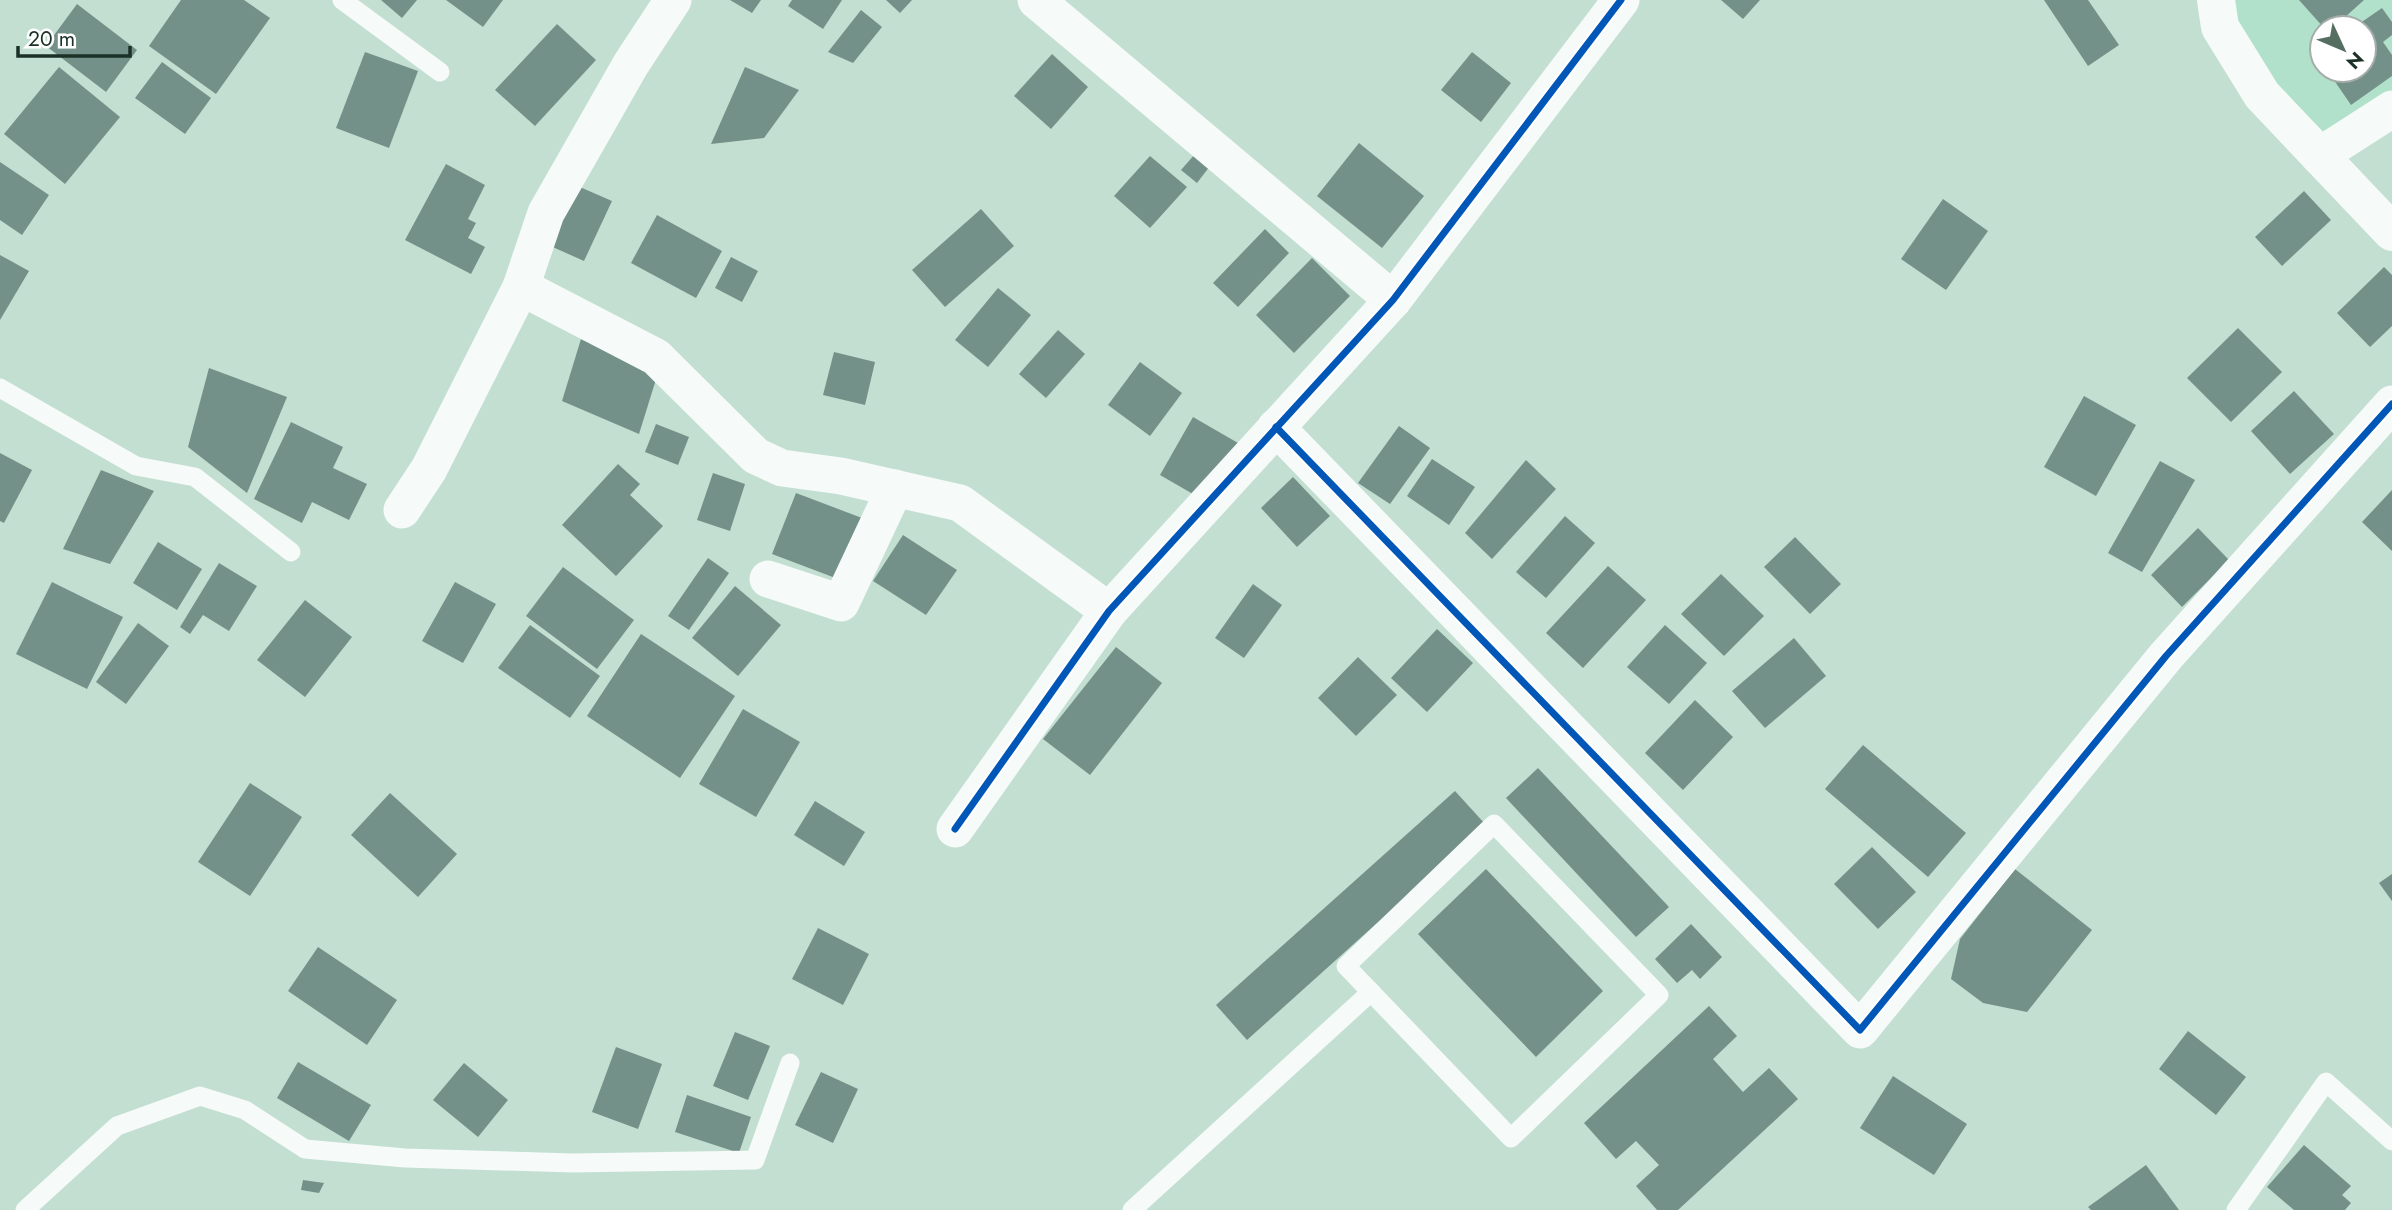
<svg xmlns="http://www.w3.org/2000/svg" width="2392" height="1210" font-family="Jost,sans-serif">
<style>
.built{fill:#b2e1cb;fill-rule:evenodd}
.building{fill:#749189}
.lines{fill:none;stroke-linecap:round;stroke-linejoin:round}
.service{stroke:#f6faf8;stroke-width:19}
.minor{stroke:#f6faf8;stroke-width:37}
.primary{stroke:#f6faf8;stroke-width:38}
.cycleway-casing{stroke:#fff;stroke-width:11}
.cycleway{stroke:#0057b8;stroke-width:7}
</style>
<rect width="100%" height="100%" fill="#c2dfd1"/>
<path class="built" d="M2216 0H2392V109L2319 156ZM2322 28H2364V70H2322Z"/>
<g class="building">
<path d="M181 0H244L270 18 216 94 149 46Z"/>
<path d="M381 0H417L402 18Z"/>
<path d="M446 0H503L483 27Z"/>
<path d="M730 0H761L752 13Z"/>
<path d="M792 0H842L823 29 788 6Z"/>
<path d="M886 0H912L900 13Z"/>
<path d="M1721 0H1760L1743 19Z"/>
<path d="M2044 0H2088L2119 45 2088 66Z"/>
<path d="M2299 0H2364L2333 28H2324Z"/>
<path d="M77 4 137 50 106 92 46 46Z"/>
<path d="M2382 8 2392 22V35L2383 42 2392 55V76L2351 105 2327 70H2364V28H2353Z"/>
<path d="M861 10 882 27 853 63 828 52Z"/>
<path d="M557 24 596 60 535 126 495 90Z"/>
<path d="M365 52 418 71 389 148 336 128Z"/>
<path d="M1472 52 1511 83 1481 122 1441 90Z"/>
<path d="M1052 54 1088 87 1051 129 1014 96Z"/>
<path d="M162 62 211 98 185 134 135 98Z"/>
<path d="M59 67 120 117 65 184 4 134Z"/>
<path d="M745 67 799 90 764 138 711 144Z"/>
<path d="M1359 143 1424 196 1382 248 1317 196Z"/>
<path d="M1195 154 1210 166 1197 183 1181 170Z"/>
<path d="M1150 156 1187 187 1150 228 1114 196Z"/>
<path d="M0 162 49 195 22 235 0 220Z"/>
<path d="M446 164 485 185 468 219 476 223 468 238 485 247 471 274 405 240Z"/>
<path d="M573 184 612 201 584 261 546 244Z"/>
<path d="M2304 191 2331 220 2282 266 2255 237Z"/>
<path d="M1943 199 1988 231 1946 290 1901 259Z"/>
<path d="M981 209 1014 246 945 307 912 270Z"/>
<path d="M657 215 722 251 696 298 631 263Z"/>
<path d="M1265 229 1289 253 1238 307 1213 283Z"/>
<path d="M0 255 29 271 0 320Z"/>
<path d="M731 257 758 271 742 302 715 288Z"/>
<path d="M1312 258 1350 296 1294 353 1256 315Z"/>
<path d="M2384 267 2392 275V326L2370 347 2337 313Z"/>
<path d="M998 288 1031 315 988 367 955 340Z"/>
<path d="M2238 328 2282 372 2231 422 2187 378Z"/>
<path d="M1058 330 1085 354 1046 398 1019 374Z"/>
<path d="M581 339 658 373 639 434 562 401Z"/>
<path d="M834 352 875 362 865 405 823 395Z"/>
<path d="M1140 362 1182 393 1150 436 1108 405Z"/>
<path d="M209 368 287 397 247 493 188 447Z"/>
<path d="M2294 391 2334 434 2290 474 2251 431Z"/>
<path d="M2084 396 2136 425 2096 496 2044 467Z"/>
<path d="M1193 417 1238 443 1205 501 1160 475Z"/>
<path d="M291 422 343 447 333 468 367 484 349 520 312 502 302 523 254 499Z"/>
<path d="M656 424 689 437 678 465 645 452Z"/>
<path d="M1399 426 1430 448 1390 504 1358 483Z"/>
<path d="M0 453 32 470 4 523 0 521Z"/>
<path d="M1432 459 1475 487 1449 525 1407 496Z"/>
<path d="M1526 460 1556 489 1492 559 1465 533Z"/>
<path d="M2160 461 2195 480 2142 572 2108 553Z"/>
<path d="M618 464 640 484 630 495 663 526 616 576 562 525Z"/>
<path d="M101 470 154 491 110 564 63 549Z"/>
<path d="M713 473 745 484 730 531 697 520Z"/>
<path d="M1293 477 1330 516 1297 547 1261 508Z"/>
<path d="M2392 490V551L2362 522Z"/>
<path d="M796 493 862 518 838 579 772 554Z"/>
<path d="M1565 516 1595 543 1546 598 1516 572Z"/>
<path d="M2198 528 2229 560 2182 607 2151 575Z"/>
<path d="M903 535 957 570 926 615 873 581Z"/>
<path d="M1795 537 1841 584 1810 614 1764 567Z"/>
<path d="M158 542 202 569 177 610 133 583Z"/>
<path d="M708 558 729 573 689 630 668 616Z"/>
<path d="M219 563 257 586 229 631 203 615 190 634 180 627Z"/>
<path d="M1608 566 1646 600 1583 668 1546 633Z"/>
<path d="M563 567 634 620 597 669 526 616Z"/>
<path d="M1721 574 1764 616 1724 656 1681 614Z"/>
<path d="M52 582 123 617 87 689 16 654Z"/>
<path d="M455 582 496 604 463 663 422 641Z"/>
<path d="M1253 584 1282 605 1244 658 1215 638Z"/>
<path d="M735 586 781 625 738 676 692 638Z"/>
<path d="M305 600 352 637 305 697 257 660Z"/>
<path d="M138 623 169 646 126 704 96 682Z"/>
<path d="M530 625 600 676 570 718 498 668Z"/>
<path d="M1665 625 1707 663 1669 704 1627 667Z"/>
<path d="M1437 629 1473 663 1427 712 1391 678Z"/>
<path d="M641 634 735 696 680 778 587 716Z"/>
<path d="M1794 638 1826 676 1765 728 1732 691Z"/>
<path d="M1116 647 1162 683 1090 775 1043 739Z"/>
<path d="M1358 657 1397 695 1356 736 1318 698Z"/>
<path d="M1695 700 1733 737 1683 790 1645 753Z"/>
<path d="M743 709 800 742 756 817 699 784Z"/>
<path d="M1863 745 1966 833 1928 877 1825 789Z"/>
<path d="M1538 768 1669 907 1636 937 1506 798Z"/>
<path d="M250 783 302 817 250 896 198 862Z"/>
<path d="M1455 791 1486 825 1247 1040 1216 1005Z"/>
<path d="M390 793 457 854 418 897 351 835Z"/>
<path d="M815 801 865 832 844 866 794 835Z"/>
<path d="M1872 847 1916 892 1878 929 1834 884Z"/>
<path d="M1486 869 1603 991 1536 1057 1418 934Z"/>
<path d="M2015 869 2092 930 2027 1012 1983 1003 1951 979 1960 939Z"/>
<path d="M2392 874V901L2379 883Z"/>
<path d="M1691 924 1722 957 1700 979 1692 970 1677 983 1655 959Z"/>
<path d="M818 928 869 954 843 1005 792 979Z"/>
<path d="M318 947 397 1000 367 1045 288 991Z"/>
<path d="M1709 1006 1737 1036 1713 1059 1743 1092 1769 1068 1798 1099 1678 1210H1657L1636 1186 1659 1165 1636 1141 1616 1159 1584 1123Z"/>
<path d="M2188 1031 2246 1077 2216 1115 2159 1069Z"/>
<path d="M735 1032 770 1046 748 1100 713 1086Z"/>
<path d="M616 1047 662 1064 638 1129 592 1112Z"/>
<path d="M298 1062 371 1105 349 1141 277 1098Z"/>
<path d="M464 1063 508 1100 478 1137 433 1100Z"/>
<path d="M821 1072 858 1089 833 1143 795 1125Z"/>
<path d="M1893 1076 1967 1124 1934 1175 1860 1128Z"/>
<path d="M687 1095 751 1117 739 1153 675 1132Z"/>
<path d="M2304 1145 2351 1186 2342 1195 2351 1203 2345 1210H2294L2267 1187Z"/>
<path d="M2146 1165 2179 1210H2091L2088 1207Z"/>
<path d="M303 1180 324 1183 319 1193 301 1190Z"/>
</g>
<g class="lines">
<g class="service">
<path d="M342 0 440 72"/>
<path d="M0 388 136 466 195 477 291 552"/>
<path d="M1494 824 1659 995 1511 1138 1346 966Z"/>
<path d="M25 1210 117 1126 200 1096 245 1110 305 1149 405 1158 573 1163 755 1160 790 1063"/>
<path d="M1132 1210 1371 992"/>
<path d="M2236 1210 2326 1082 2392 1141"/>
</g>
<g class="minor">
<path d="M1036 0 1393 300"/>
<path d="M2319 156 2392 109"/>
<path d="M521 287 656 357 756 456 782 468 841 476 960 503 1109 611"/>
<path d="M1276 427 1860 1030 2166 656 2392 404"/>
<path d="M402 510 429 469 521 287 546 213 631 64 673 0"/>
<path d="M768 579 841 603 895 488"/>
<path d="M955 829 1109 611 1393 300 1621 0"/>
</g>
<path class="primary" d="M2216 0 2220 27 2262 95 2392 232"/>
<defs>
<g id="cycleway">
<path d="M1276 427 1860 1030 2166 656 2392 404"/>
<path d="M955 829 1109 611 1393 300 1621 0"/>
</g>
</defs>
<use href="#cycleway" class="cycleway-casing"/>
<use href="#cycleway" class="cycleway"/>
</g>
<g transform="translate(2343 49) rotate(134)"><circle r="33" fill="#ffffff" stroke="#a4ada9" stroke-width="2"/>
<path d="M0-5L12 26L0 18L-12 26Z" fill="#556e62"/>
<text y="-10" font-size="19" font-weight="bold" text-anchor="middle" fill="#1b3127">N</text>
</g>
<path d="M18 46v10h112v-10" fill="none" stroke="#1b3127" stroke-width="3.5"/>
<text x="28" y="46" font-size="21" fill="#1b3127" stroke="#ffffff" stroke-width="5" paint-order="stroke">20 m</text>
</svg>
